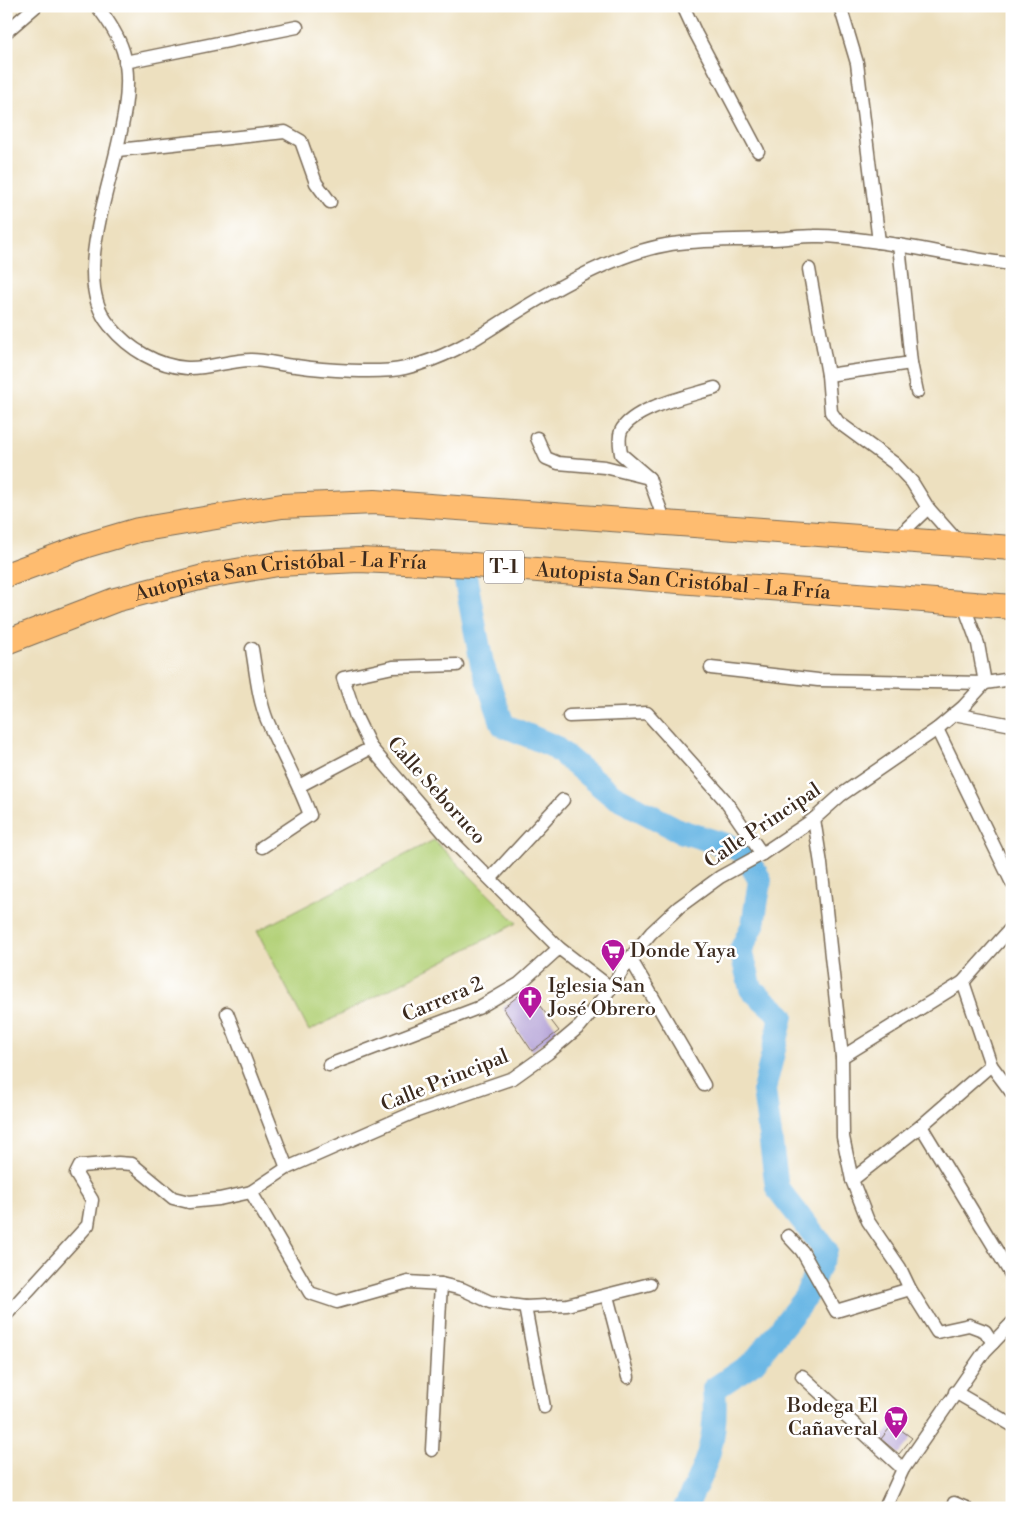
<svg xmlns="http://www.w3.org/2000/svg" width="1018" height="1514" font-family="'Libre Bodoni',serif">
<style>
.green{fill:#b3d178;stroke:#777e4b}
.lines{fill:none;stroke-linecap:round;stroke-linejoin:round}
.river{stroke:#6cb8e5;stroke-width:24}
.building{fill:#b2a0d6}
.street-casing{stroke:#796a56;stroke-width:15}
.highway-casing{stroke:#796a56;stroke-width:26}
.street{stroke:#fff;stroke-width:12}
.highway{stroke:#febc70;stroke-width:24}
.labels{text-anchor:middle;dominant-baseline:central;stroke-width:5;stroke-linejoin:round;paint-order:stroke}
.shield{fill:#fff;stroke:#766a62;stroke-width:1}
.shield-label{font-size:19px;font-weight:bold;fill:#3b2a1e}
.street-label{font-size:20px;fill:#3b2a1e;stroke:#fff}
.poi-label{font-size:20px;fill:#3b2a1e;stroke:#fff;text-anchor:start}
</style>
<rect width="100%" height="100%" fill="#fff"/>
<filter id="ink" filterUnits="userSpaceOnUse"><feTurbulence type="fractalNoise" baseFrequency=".02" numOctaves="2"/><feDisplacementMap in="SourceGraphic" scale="10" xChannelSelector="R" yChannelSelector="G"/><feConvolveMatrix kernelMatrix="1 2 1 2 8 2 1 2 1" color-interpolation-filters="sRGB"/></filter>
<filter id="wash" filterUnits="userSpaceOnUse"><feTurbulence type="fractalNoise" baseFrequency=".0096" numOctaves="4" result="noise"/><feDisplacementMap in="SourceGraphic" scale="20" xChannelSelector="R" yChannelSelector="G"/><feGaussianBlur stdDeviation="1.12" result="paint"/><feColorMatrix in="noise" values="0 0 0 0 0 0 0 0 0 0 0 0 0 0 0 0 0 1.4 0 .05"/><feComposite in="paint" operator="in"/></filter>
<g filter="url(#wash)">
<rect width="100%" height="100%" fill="#ede0bf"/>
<path class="green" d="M434 840 517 923 309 1031 257 931Z"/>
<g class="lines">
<path class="river" d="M465 576 482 664 503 725 553 746 612 795 680 831 742 850 760 880 753 925 741 950 751 989 782 1016 764 1090 777 1188 826 1250 805 1298 754 1362 714 1389C718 1439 707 1464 685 1508"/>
</g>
<g id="blocks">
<g class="building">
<path d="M527 989 559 1031 532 1051 503 1008Z"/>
<path d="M893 1424 912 1438 899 1454 881 1439Z"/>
</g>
</g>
</g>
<g filter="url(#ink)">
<use href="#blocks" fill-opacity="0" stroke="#796a56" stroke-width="1"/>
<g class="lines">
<defs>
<g id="street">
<path d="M97 6C107 19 118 35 123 51 147 127 57 265 110 326 129 349 157 366 187 368 209 369 230 360 251 360 266 360 281 365 296 366 323 370 380 374 405 368 443 359 471 342 503 321 548 292 614 254 666 245 701 239 734 241 769 239 784 239 799 236 814 236 835 235 858 239 878 242 923 248 967 259 1012 264"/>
<path d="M683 6 696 34 758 151"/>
<path d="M840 6 857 63 879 242"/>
<path d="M6 32 36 6"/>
<path d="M125 62 297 27"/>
<path d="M118 150 285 132 301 141 316 183 330 202"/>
<path d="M899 245 911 363 917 392"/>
<path d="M809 269 828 375 911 363"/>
<path d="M828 375 831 412 838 422 894 463 912 482 928 508 959 543"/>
<path d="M537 438 546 458 558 463 605 467 649 478"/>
<path d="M665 522 649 478 621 454C620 446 618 439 621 431 633 407 690 396 715 388"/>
<path d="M900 540 908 527 928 508"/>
<path d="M963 603 978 644 985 683"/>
<path d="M252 649C256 672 258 698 267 720 281 753 298 782 310 815L262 847"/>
<path d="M457 665 393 667 343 678 356 717 371 748 445 834 559 948 611 988"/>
<path d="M711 668 818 680 985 683 1012 679"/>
<path d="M954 714 1012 725"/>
<path d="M569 716 647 713 724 799 762 854"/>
<path d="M937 729 1012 883"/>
<path d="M299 786 371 748"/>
<path d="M814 819 821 864 842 1057 843 1137 852 1180 868 1221 900 1268 910 1289 937 1332 969 1325 985 1331 993 1343"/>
<path d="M491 878 563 800"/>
<path d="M630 958 704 1085"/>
<path d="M227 1013 287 1168"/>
<path d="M842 1057 963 982 1012 927"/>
<path d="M329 1065 478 1008 519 984 559 948"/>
<path d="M991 1065 1012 1093"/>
<path d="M921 1126 1012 1276"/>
<path d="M852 1180 921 1126 991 1065 963 982"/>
<path d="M251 1192 310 1293 337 1302 408 1282 441 1284 462 1289 490 1302 525 1307 567 1305 650 1284"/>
<path d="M788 1236 802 1251 836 1311 910 1289"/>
<path d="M607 1296 628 1377"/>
<path d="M525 1307 544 1407"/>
<path d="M6 1315 88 1225 92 1200 76 1174 80 1166 118 1163 132 1164 173 1198 189 1202 219 1199 251 1192 287 1168 417 1111 513 1078 548 1053 580 1026 611 988 630 958 651 933 679 907 720 877 762 854 814 819 841 795 937 729 963 707 985 683"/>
<path d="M802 1376 903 1469"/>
<path d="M955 1392 1012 1425"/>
<path d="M432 1450 441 1284"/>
<path d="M954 1503 966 1508"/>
<path d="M885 1508 903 1469 985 1351 1012 1323"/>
</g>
<g id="highway">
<path d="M6 575 87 545 138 530 282 506 375 502 1012 548"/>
<path id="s1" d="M6 642 115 600 207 576 278 564 359 560 473 565 1012 607"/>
</g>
</defs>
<use href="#street" class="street-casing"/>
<use href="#highway" class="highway-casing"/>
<use href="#street" class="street"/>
<use href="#highway" class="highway"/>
</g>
</g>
<defs>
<symbol id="supermarket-pin" viewBox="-11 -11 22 30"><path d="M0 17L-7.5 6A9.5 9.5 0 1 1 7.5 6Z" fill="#b5179e" stroke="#fff"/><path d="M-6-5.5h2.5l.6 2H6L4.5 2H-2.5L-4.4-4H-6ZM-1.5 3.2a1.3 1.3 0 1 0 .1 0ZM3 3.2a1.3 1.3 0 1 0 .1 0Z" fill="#fff"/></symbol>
<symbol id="church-pin" viewBox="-11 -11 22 30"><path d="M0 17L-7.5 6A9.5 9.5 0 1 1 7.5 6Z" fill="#b5179e" stroke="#fff"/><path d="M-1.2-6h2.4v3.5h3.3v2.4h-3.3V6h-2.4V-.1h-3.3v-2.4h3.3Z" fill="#fff"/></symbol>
</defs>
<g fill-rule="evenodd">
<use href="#supermarket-pin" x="599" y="937" width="28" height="38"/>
<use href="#church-pin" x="516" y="984" width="28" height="38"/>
<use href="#supermarket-pin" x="882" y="1404" width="28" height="38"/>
</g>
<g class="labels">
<rect class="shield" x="484" y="550.5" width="40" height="33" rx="4"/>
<g class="shield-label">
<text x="504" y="567">T-1</text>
</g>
<g class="street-label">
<text stroke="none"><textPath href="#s1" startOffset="285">Autopista San Cristóbal - La Fría</textPath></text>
<text stroke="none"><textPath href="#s1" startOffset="690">Autopista San Cristóbal - La Fría</textPath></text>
<text transform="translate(436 791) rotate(48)">Calle Seboruco</text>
<text transform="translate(763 826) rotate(-34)">Calle Principal</text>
<text transform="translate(443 1000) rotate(-23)">Carrera 2</text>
<text transform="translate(445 1081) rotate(-22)">Calle Principal</text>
</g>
<g class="poi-label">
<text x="630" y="951">Donde Yaya</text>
<text x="548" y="986">Iglesia San<tspan x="548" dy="23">José Obrero</tspan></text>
<text x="878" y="1406" text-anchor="end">Bodega El<tspan x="878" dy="23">Cañaveral</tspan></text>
</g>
</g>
<rect width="1018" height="1514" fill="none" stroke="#fff" stroke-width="25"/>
</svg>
